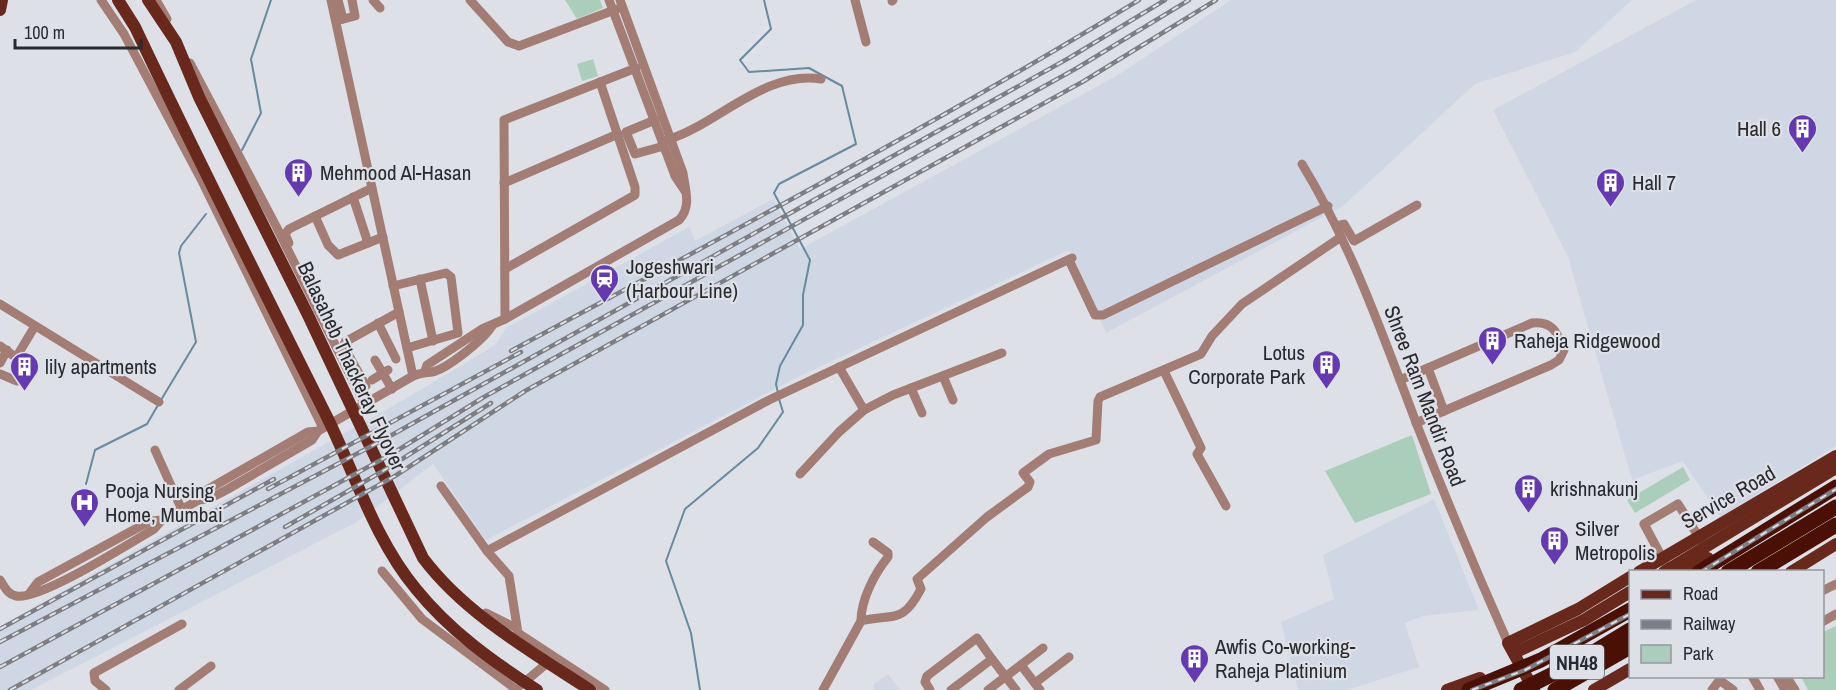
<svg xmlns="http://www.w3.org/2000/svg" width="1836" height="690" font-family="'Archivo Narrow',sans-serif">
<style>
.built{fill:#d0d7e4}
.green{fill:#abcebb}
.lines{fill:none;stroke-linecap:round;stroke-linejoin:round}
.stream{stroke:#678aa0;stroke-width:2}
.minor{stroke:#a37c74;stroke-width:9}
.major{stroke:#68291c;stroke-width:12}
.highway{stroke:#4a1005;stroke-width:15}
.rail-casing{stroke:#7c7e83;stroke-width:4.5}
.rail{stroke:#dde1e7;stroke-width:2;stroke-dasharray:7;stroke-linecap:butt}
.labels{text-anchor:middle;dominant-baseline:central;stroke-width:4.5;stroke-linejoin:round;paint-order:stroke}
.shield{fill:#dde1e7;stroke:#5f6165;stroke-width:1.5}
.shield-label{font-size:20px;font-weight:bold;fill:#292a2d}
.poi-label{font-size:21px;fill:#292a2d;stroke:#dde1e7;text-anchor:start}
.street-label{font-size:21px;fill:#292a2d;stroke:#dde1e7}
</style>
<rect width="100%" height="100%" fill="#dde1e7"/>
<g class="built">
<path d="M1231 0H1632L1575 52 1475 84 1343 206 1106 333 1069 250 796 378 486 540 433 464 357 522 31 690H0V626L400 402 495 345 506 328 689 227 695 241 773 199 800 249 1118 75Z"/>
<path d="M1696 0H1836V446L1720 517 1683 461 1632 480 1568 257 1493 110Z"/>
<path d="M1434 499 1479 610 1423 616 1405 623 1419 667 1347 690H1298L1281 622 1334 599 1323 555Z"/>
<path d="M888 674 900 690H874V684Z"/>
</g>
<g class="green">
<path d="M565 0H600L603 8 577 19Z"/>
<path d="M593 59 598 76 582 81 577 64Z"/>
<path d="M1412 435 1431 494 1355 523 1325 471Z"/>
<path d="M1683 467 1690 480 1635 513 1627 500Z"/>
<path d="M1836 626V690H1808L1801 677 1822 676 1823 632Z"/>
</g>
<g class="lines">
<g class="stream">
<path d="M764 0 771 29 740 60 749 72 809 68 842 86 856 144 779 184 774 193 810 260 803 295V325L780 366 776 384 778 393"/>
<path d="M242 150 261 113 251 59 271 0"/>
<path d="M161 400 196 342 179 253 181 246 206 214"/>
<path d="M86 484 95 450 147 424 158 405"/>
<path d="M700 690 691 633 666 561 685 509 758 448 783 412 779 399"/>
</g>
<g class="minor">
<path d="M101 0 124 34 202 181 323 428"/>
<path d="M156 0 167 19"/>
<path d="M331 0 413 376"/>
<path d="M338 0 343 19"/>
<path d="M373 0 380 8"/>
<path d="M470 0 508 42 519 46 617 9"/>
<path d="M609 0 675 176 685 191"/>
<path d="M855 0 866 42"/>
<path d="M892 1 893 0"/>
<path d="M336 21 355 16 352 0"/>
<path d="M190 63 276 226 364 403"/>
<path d="M655 120 626 132 635 154 664 146"/>
<path d="M667 140C717 125 764 70 821 79"/>
<path d="M1302 164C1352 246 1383 336 1417 425 1446 499 1476 571 1508 643"/>
<path d="M504 183 618 134"/>
<path d="M353 197 368 243"/>
<path d="M315 216 328 245 338 255 383 237"/>
<path d="M1336 226 1344 224 1354 241 1417 205"/>
<path d="M289 243 285 234 289 229 372 188"/>
<path d="M1069 260 1095 315H1103L1328 206"/>
<path d="M505 269 635 195V187L600 82"/>
<path d="M420 279 433 341"/>
<path d="M393 286 446 273 451 277 458 333 407 348"/>
<path d="M0 304 159 402"/>
<path d="M505 319 504 120 636 68"/>
<path d="M378 323 396 359"/>
<path d="M0 346 26 365 17 381 0 374"/>
<path d="M17 356 35 326"/>
<path d="M375 360 392 389"/>
<path d="M0 363 7 350"/>
<path d="M1428 368 1444 411"/>
<path d="M425 371 427 365 482 329 505 319 679 220C692 207 685 189 683 173L620 0"/>
<path d="M1164 371 1201 448 1197 454 1226 506"/>
<path d="M943 376 953 400"/>
<path d="M372 380 388 370"/>
<path d="M1400 380 1532 323C1553 321 1557 332 1564 350L1559 360 1551 365 1416 423"/>
<path d="M366 386 344 347 345 342 399 312"/>
<path d="M911 388 922 413"/>
<path d="M864 410 893 395 1002 353"/>
<path d="M155 450 182 510"/>
<path d="M800 474 839 432 864 410 839 367"/>
<path d="M441 486 487 551"/>
<path d="M199 500 205 491 308 432 318 431 413 376C420 373 425 373 432 372 447 369 483 340 492 326"/>
<path d="M1665 563 1644 524 1678 504 1702 542"/>
<path d="M382 571 422 619 517 690"/>
<path d="M0 580C5 587 7 594 16 596 39 601 130 543 154 529L162 520 199 500 209 499 228 489 312 440 318 431"/>
<path d="M1822 591 1836 584"/>
<path d="M29 594 38 582 150 521 162 520"/>
<path d="M486 613 516 628"/>
<path d="M861 621C861 599 875 573 888 557V553L873 542"/>
<path d="M1822 622 1836 614"/>
<path d="M1021 665 1040 690"/>
<path d="M1752 676 1760 690"/>
<path d="M1777 676 1785 690"/>
<path d="M1786 676 1795 690"/>
<path d="M1035 683 1069 657"/>
<path d="M521 685 552 659"/>
<path d="M106 690 95 681 94 673 182 624"/>
<path d="M179 690 211 666"/>
<path d="M605 690 518 633 509 576 487 551 769 400 1072 258"/>
<path d="M823 690 861 621C894 613 902 625 921 589L917 579 987 517 1028 487 1030 482 1023 473 1049 454 1096 440 1098 401 1100 397 1201 354 1212 336 1242 304 1341 237"/>
<path d="M930 690 925 682 927 676 977 638 992 659"/>
<path d="M951 690 992 659 1016 690"/>
<path d="M988 690 1043 648"/>
<path d="M1712 690 1718 682H1722L1733 690"/>
</g>
<g class="major">
<path d="M118 0 135 27C197 158 262 287 327 417 355 474 375 540 416 589 450 631 492 661 537 690"/>
<path d="M148 0 176 42 199 97 308 315 423 558C465 614 532 652 590 690"/>
<path d="M0 10 2 0"/>
<path d="M1639 572 1836 456"/>
<path d="M1664 572 1836 468"/>
<path d="M1685 572 1708 558"/>
<path d="M1791 572 1836 544"/>
<path d="M1514 653 1584 620 1630 592"/>
<path d="M1447 690 1480 678"/>
<path d="M1534 690 1508 643 1578 609 1630 577"/>
<path d="M1594 690 1630 669"/>
</g>
<g class="highway">
<path d="M1699 572 1836 487"/>
<path d="M1728 572 1836 507"/>
<path d="M1758 572 1836 525"/>
<path d="M1469 690 1541 660 1630 610"/>
<path d="M1521 690 1579 661 1630 630"/>
<path d="M1555 690 1630 647"/>
</g>
<defs>
<g id="rail">
<path d="M511 351C722 237 934 125 1139 0"/>
<path d="M268 489 521 352"/>
<path d="M285 527 383 471 491 403"/>
<path d="M1701 572 1836 489"/>
<path d="M0 629 274 479"/>
<path d="M0 642 381 441 1069 58 1165 0"/>
<path d="M0 667 390 455 484 397 1077 68 1189 0"/>
<path d="M10 690 395 476 525 391 1084 81 1216 0"/>
<path d="M1472 690 1525 670 1630 614"/>
</g>
</defs>
<use href="#rail" class="rail-casing"/>
<use href="#rail" class="rail"/>
</g>
<defs>
<symbol id="building-pin" viewBox="-11 -11 22 30"><path d="M0 17L-7.5 6A9.5 9.5 0 1 1 7.5 6Z" fill="#6539b1" stroke="#dde1e7"/><path d="M-4-6H4V6H1V3H-1V6H-4ZM-2.5-4.3h1.7v1.8h-1.7ZM.8-4.3h1.7v1.8H.8ZM-2.5-1h1.7V.8h-1.7ZM.8-1h1.7V.8H.8Z" fill="#fff"/></symbol>
<symbol id="station-pin" viewBox="-11 -11 22 30"><path d="M0 17L-7.5 6A9.5 9.5 0 1 1 7.5 6Z" fill="#6539b1" stroke="#dde1e7"/><path d="M-3-6H3Q5-6 5-4V2Q5 4 3 4L4.5 6H3L1.5 4h-3L-3 6H-4.5L-3 4Q-5 4-5 2V-4Q-5-6-3-6ZM-3.5-4v3h7v-3ZM-3.5 1v1.5H-2V1ZM2 1v1.5H3.5V1Z" fill="#fff"/></symbol>
<symbol id="hospital-pin" viewBox="-11 -11 22 30"><path d="M0 17L-7.5 6A9.5 9.5 0 1 1 7.5 6Z" fill="#6539b1" stroke="#dde1e7"/><path d="M-5-5h3v3.5h4V-5h3V5h-3V1.5h-4V5h-3Z" fill="#fff"/></symbol>
</defs>
<g fill-rule="evenodd">
<use href="#building-pin" x="1786" y="112" width="33" height="45"/>
<use href="#building-pin" x="282" y="156" width="33" height="45"/>
<use href="#building-pin" x="1594" y="166" width="33" height="45"/>
<use href="#station-pin" x="588" y="262" width="33" height="45"/>
<use href="#building-pin" x="1476" y="324" width="33" height="45"/>
<use href="#building-pin" x="1310" y="348" width="33" height="45"/>
<use href="#building-pin" x="8" y="350" width="33" height="45"/>
<use href="#building-pin" x="1512" y="472" width="33" height="45"/>
<use href="#hospital-pin" x="68" y="486" width="33" height="45"/>
<use href="#building-pin" x="1538" y="524" width="33" height="45"/>
<use href="#building-pin" x="1178" y="642" width="33" height="45"/>
</g>
<g class="labels">
<rect class="shield" x="1550" y="645" width="54" height="34" rx="4.5"/>
<g class="shield-label">
<text x="1577" y="662">NH48</text>
</g>
<g class="poi-label">
<text x="1781" y="128" text-anchor="end">Hall 6</text>
<text x="320" y="172">Mehmood Al-Hasan</text>
<text x="1632" y="182">Hall 7</text>
<text x="626" y="266">Jogeshwari<tspan x="626" dy="24">(Harbour Line)</tspan></text>
<text x="1514" y="340">Raheja Ridgewood</text>
<text x="1305" y="352" text-anchor="end">Lotus<tspan x="1305" dy="24">Corporate Park</tspan></text>
<text x="45" y="366">lily apartments</text>
<text x="1550" y="488">krishnakunj</text>
<text x="105" y="490">Pooja Nursing<tspan x="105" dy="24">Home, Mumbai</tspan></text>
<text x="1575" y="528">Silver<tspan x="1575" dy="24">Metropolis</tspan></text>
<text x="1215" y="646">Awfis Co-working-<tspan x="1215" dy="24">Raheja Platinium</tspan></text>
</g>
<g class="street-label">
<text transform="translate(352 366) rotate(65)">Balasaheb Thackeray Flyover</text>
<text transform="translate(1425 396) rotate(69)">Shree Ram Mandir Road</text>
<text transform="translate(1728 497) rotate(-30)">Service Road</text>
</g>
</g>
<rect x="1629" y="570" width="195" height="108" fill="#dde1e7" stroke="#95989d" stroke-width="1.5"/>
<rect x="1641" y="590" width="30" height="9" fill="#68291c" stroke="#95989d" stroke-width="1.5"/>
<text x="1683" y="600" font-size="18" fill="#292a2d">Road</text>
<rect x="1641" y="620" width="30" height="9" fill="#7c7e83" stroke="#95989d" stroke-width="1.5"/>
<text x="1683" y="630" font-size="18" fill="#292a2d">Railway</text>
<rect x="1641" y="645" width="30" height="18" fill="#abcebb" stroke="#95989d" stroke-width="1.5"/>
<text x="1683" y="660" font-size="18" fill="#292a2d">Park</text>
<path d="M15 39v9h126v-9" fill="none" stroke="#292a2d" stroke-width="3"/>
<text x="24" y="39" font-size="18" fill="#292a2d" stroke="#dde1e7" stroke-width="4.5" paint-order="stroke">100 m</text>
</svg>
